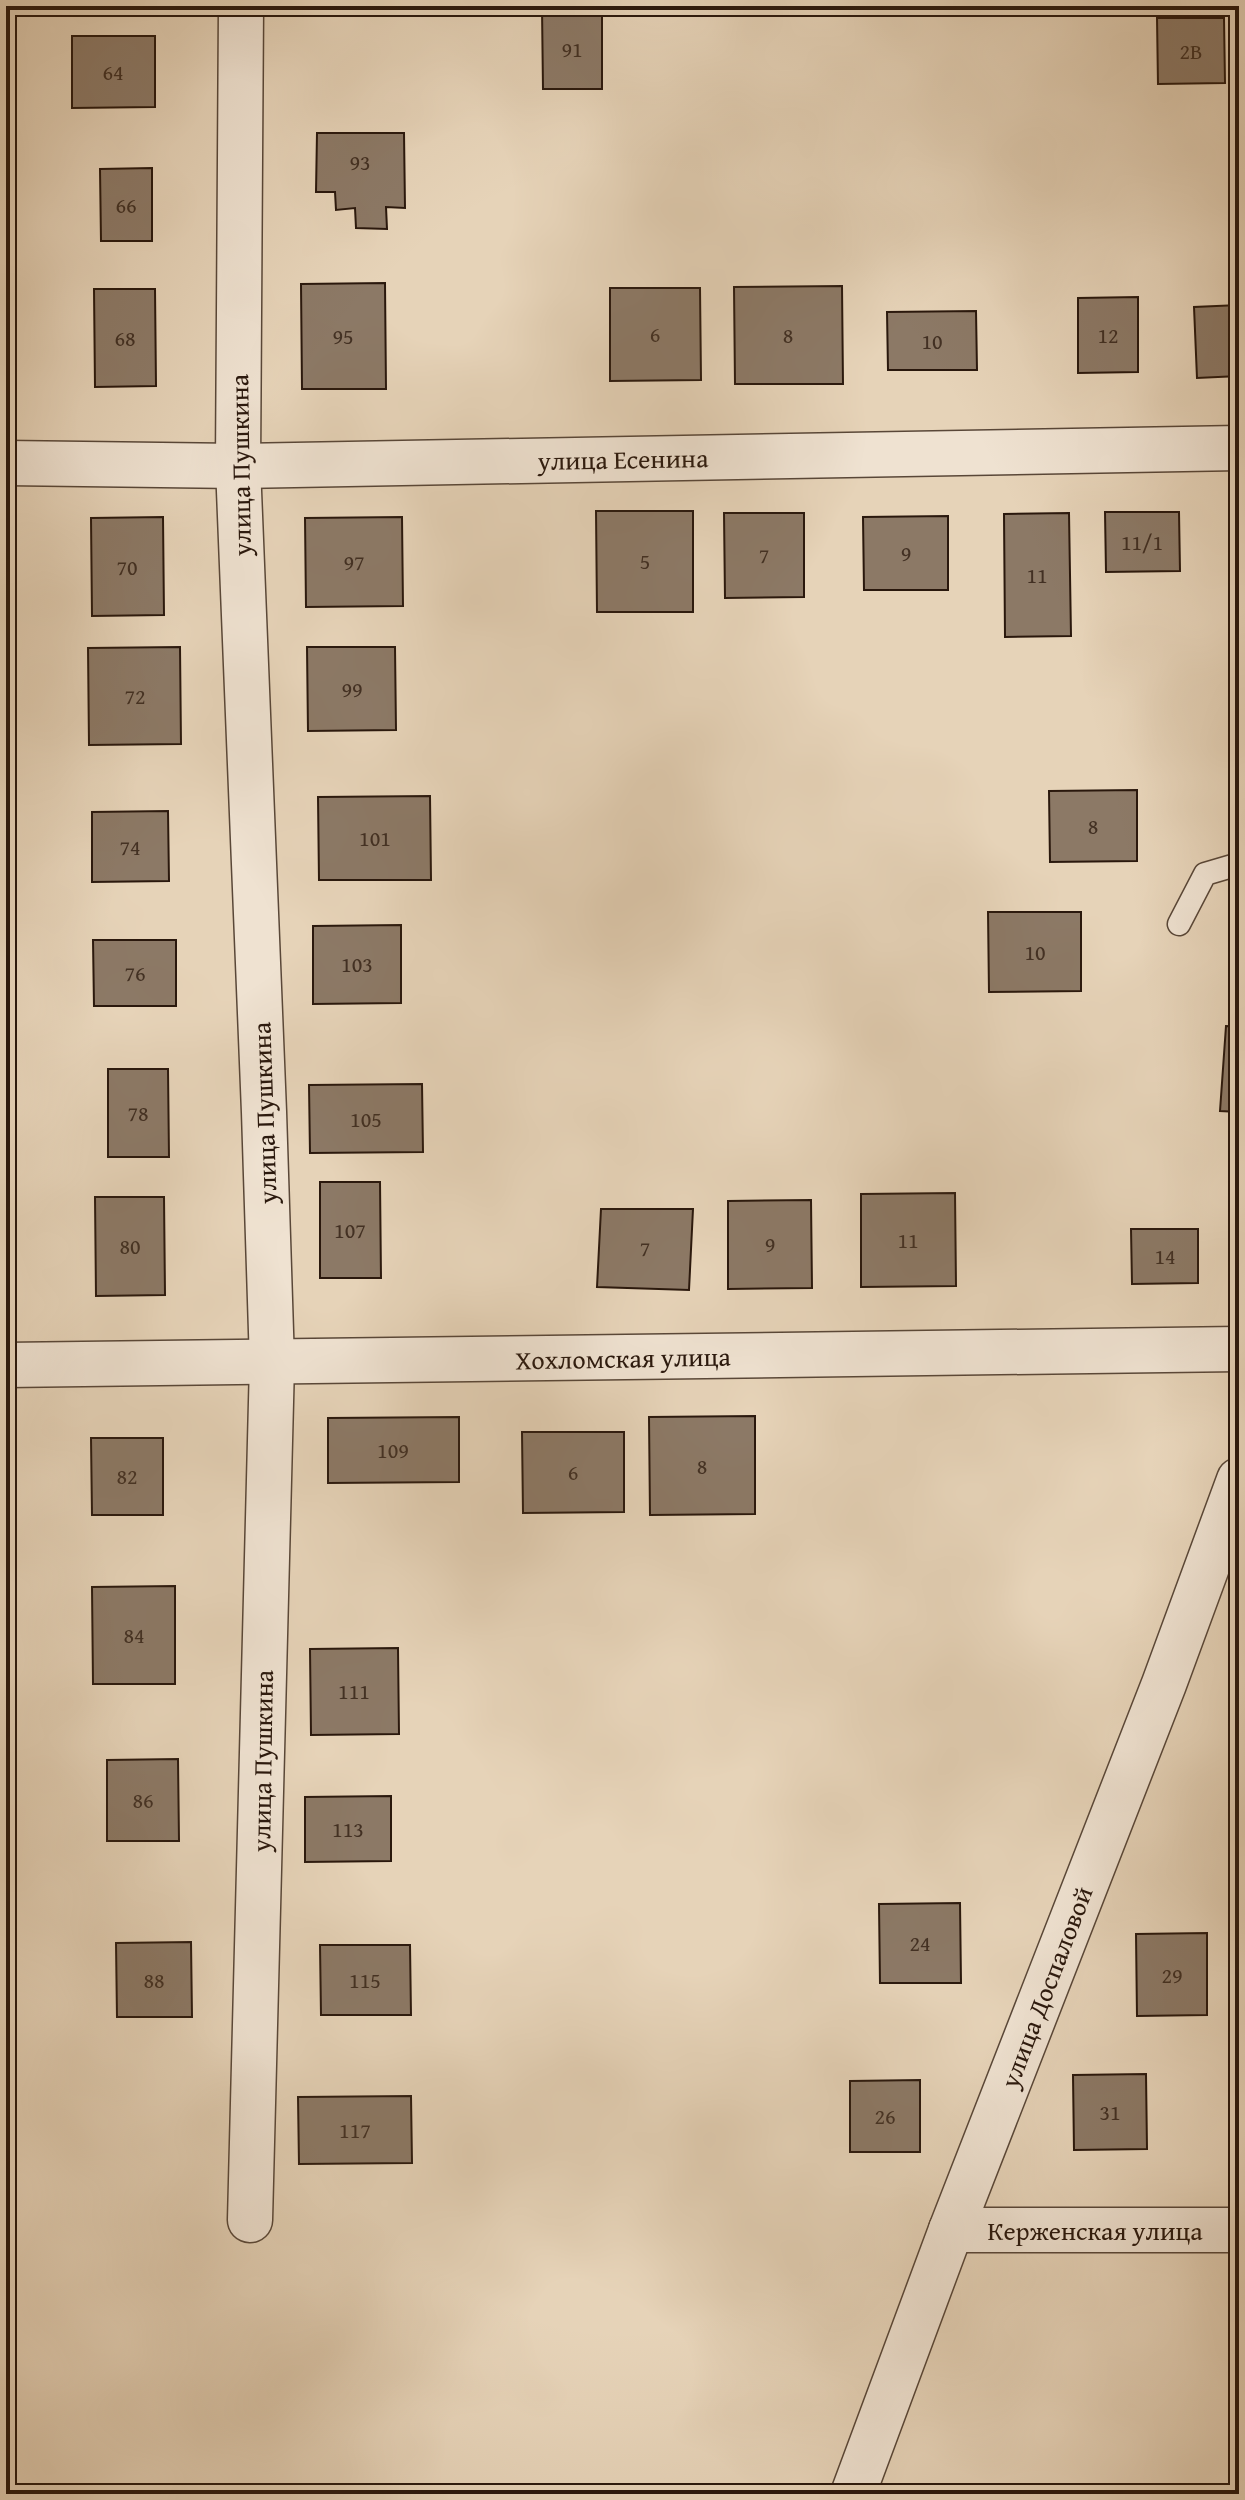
<svg xmlns="http://www.w3.org/2000/svg" width="1245" height="2500" font-family="'Gentium Book Plus',serif">
<style>
.building{fill:#8c7966;stroke:#2a180d;stroke-width:2}
.lines{fill:none;stroke-linecap:round;stroke-linejoin:round}
.lane-casing{stroke:#594738;stroke-width:25}
.street-casing{stroke:#594738;stroke-width:47}
.lane{stroke:#efe2d1;stroke-width:22}
.street{stroke:#efe2d1;stroke-width:44}
.labels{text-anchor:middle;dominant-baseline:central;stroke-width:6;stroke-linejoin:round;paint-order:stroke}
.number-label{font-size:22px;fill:#423023}
.street-label{font-size:26px;fill:#2a180d;stroke:#efe2d1}
</style>
<rect width="100%" height="100%" fill="#e6d3b8"/>
<filter id="stains"><feTurbulence type="fractalNoise" baseFrequency=".0025" numOctaves="4"/><feColorMatrix values="0 0 0 0 .2 0 0 0 0 .09 0 0 0 0 .02 0 0 0 .5 -.17"/></filter>
<radialGradient id="worn" r=".72"><stop offset=".6" stop-color="#630" stop-opacity="0"/><stop offset="1" stop-color="#630" stop-opacity=".3"/></radialGradient>
<g class="building">
<path d="M542 8H602V89H543Z"/>
<path d="M1157 18H1224L1225 83 1158 84Z"/>
<path d="M72 36H155V107L72 108Z"/>
<path d="M317 133H404L405 208 386 207 387 229 356 228 355 208 336 210 335 192H316Z"/>
<path d="M152 168V241H101L100 169Z"/>
<path d="M385 283 386 389H302L301 284Z"/>
<path d="M842 286 843 384H735L734 287Z"/>
<path d="M610 288H700L701 380 610 381Z"/>
<path d="M94 289H155L156 386 95 387Z"/>
<path d="M1138 297V372L1078 373V298Z"/>
<path d="M1239 305V376L1197 378 1194 307Z"/>
<path d="M976 311 977 370H888L887 312Z"/>
<path d="M596 511H693V612H597Z"/>
<path d="M1105 512H1179L1180 571 1106 572Z"/>
<path d="M724 513H804V597L725 598Z"/>
<path d="M1069 513 1071 636 1005 637 1004 514Z"/>
<path d="M948 516V590H864L863 517Z"/>
<path d="M163 517 164 615 92 616 91 518Z"/>
<path d="M402 517 403 606 306 607 305 518Z"/>
<path d="M180 647 181 744 89 745 88 648Z"/>
<path d="M307 647H395L396 730 308 731Z"/>
<path d="M1137 790V861L1050 862 1049 791Z"/>
<path d="M430 796 431 880H319L318 797Z"/>
<path d="M168 811 169 881 92 882V812Z"/>
<path d="M988 912H1081V991L989 992Z"/>
<path d="M401 925V1003L313 1004V926Z"/>
<path d="M93 940H176V1006H94Z"/>
<path d="M1226 1026 1239 1027V1112L1220 1111Z"/>
<path d="M108 1069H168L169 1157H108Z"/>
<path d="M422 1084 423 1152 310 1153 309 1085Z"/>
<path d="M320 1182H380L381 1278H320Z"/>
<path d="M955 1193 956 1286 861 1287V1194Z"/>
<path d="M95 1197H164L165 1295 96 1296Z"/>
<path d="M811 1200 812 1288 728 1289V1201Z"/>
<path d="M601 1209H693L689 1290 597 1287Z"/>
<path d="M1131 1229H1198V1283L1132 1284Z"/>
<path d="M755 1416V1514L650 1515 649 1417Z"/>
<path d="M459 1417V1482L328 1483V1418Z"/>
<path d="M522 1432H624V1512L523 1513Z"/>
<path d="M91 1438H163V1515H92Z"/>
<path d="M175 1586V1684H93L92 1587Z"/>
<path d="M398 1648 399 1734 311 1735 310 1649Z"/>
<path d="M178 1759 179 1841H107V1760Z"/>
<path d="M391 1796V1861L305 1862V1797Z"/>
<path d="M960 1903 961 1983H880L879 1904Z"/>
<path d="M1207 1933V2015L1137 2016 1136 1934Z"/>
<path d="M191 1942 192 2017H117L116 1943Z"/>
<path d="M320 1945H410L411 2015H321Z"/>
<path d="M1146 2074 1147 2149 1074 2150 1073 2075Z"/>
<path d="M920 2080V2152H850V2081Z"/>
<path d="M411 2096 412 2163 299 2164 298 2097Z"/>
</g>
<g class="lines">
<defs>
<path id="lane" d="M1179 924 1205 874 1239 864"/>
<g id="street">
<path d="M241 6 238 466 264 1112 272 1363 250 2220"/>
<path d="M6 463 238 466 1239 448"/>
<path d="M6 1365 1239 1349"/>
<path d="M951 2230H1239"/>
<path d="M853 2494 951 2230 1164 1684 1239 1480"/>
</g>
</defs>
<use href="#lane" class="lane-casing"/>
<use href="#street" class="street-casing"/>
<use href="#lane" class="lane"/>
<use href="#street" class="street"/>
</g>
<g class="labels">
<g class="number-label">
<text x="572" y="49">91</text>
<text x="1191" y="51">2В</text>
<text x="113" y="72">64</text>
<text x="360" y="162">93</text>
<text x="126" y="205">66</text>
<text x="655" y="334">6</text>
<text x="788" y="335">8</text>
<text x="1108" y="335">12</text>
<text x="343" y="336">95</text>
<text x="125" y="338">68</text>
<text x="932" y="341">10</text>
<text x="1142" y="542">11/1</text>
<text x="906" y="553">9</text>
<text x="764" y="555">7</text>
<text x="645" y="561">5</text>
<text x="354" y="562">97</text>
<text x="127" y="567">70</text>
<text x="1037" y="575">11</text>
<text x="352" y="689">99</text>
<text x="135" y="696">72</text>
<text x="1093" y="826">8</text>
<text x="375" y="838">101</text>
<text x="130" y="847">74</text>
<text x="1035" y="952">10</text>
<text x="357" y="964">103</text>
<text x="135" y="973">76</text>
<text x="138" y="1113">78</text>
<text x="366" y="1119">105</text>
<text x="350" y="1230">107</text>
<text x="908" y="1240">11</text>
<text x="770" y="1244">9</text>
<text x="130" y="1246">80</text>
<text x="645" y="1248">7</text>
<text x="1165" y="1256">14</text>
<text x="393" y="1450">109</text>
<text x="702" y="1466">8</text>
<text x="573" y="1472">6</text>
<text x="127" y="1476">82</text>
<text x="134" y="1635">84</text>
<text x="354" y="1691">111</text>
<text x="143" y="1800">86</text>
<text x="348" y="1829">113</text>
<text x="920" y="1943">24</text>
<text x="1172" y="1975">29</text>
<text x="154" y="1980">88</text>
<text x="365" y="1980">115</text>
<text x="1110" y="2112">31</text>
<text x="885" y="2116">26</text>
<text x="355" y="2130">117</text>
</g>
<g class="street-label">
<text transform="translate(623 459) rotate(-1)">улица Есенина</text>
<text transform="translate(240 465) rotate(-91)">улица Пушкина</text>
<text transform="translate(264 1113) rotate(-92)">улица Пушкина</text>
<text transform="translate(623 1358) rotate(-1)">Хохломская улица</text>
<text transform="translate(262 1761) rotate(-89)">улица Пушкина</text>
<text transform="translate(1046 1987) rotate(-69)">улица Доспаловой</text>
<text x="1095" y="2230">Керженская улица</text>
</g>
</g>
<rect width="1245" height="2500" fill="none" stroke="#e6d3b8" stroke-width="32"/>
<rect x="8" y="8" width="1229" height="2484" fill="none" stroke="#2a180d" stroke-width="4"/>
<rect x="16" y="16" width="1213" height="2468" fill="none" stroke="#2a180d" stroke-width="2"/>
<rect width="100%" height="100%" filter="url(#stains)"/>
<rect width="100%" height="100%" fill="url(#worn)"/>
</svg>
